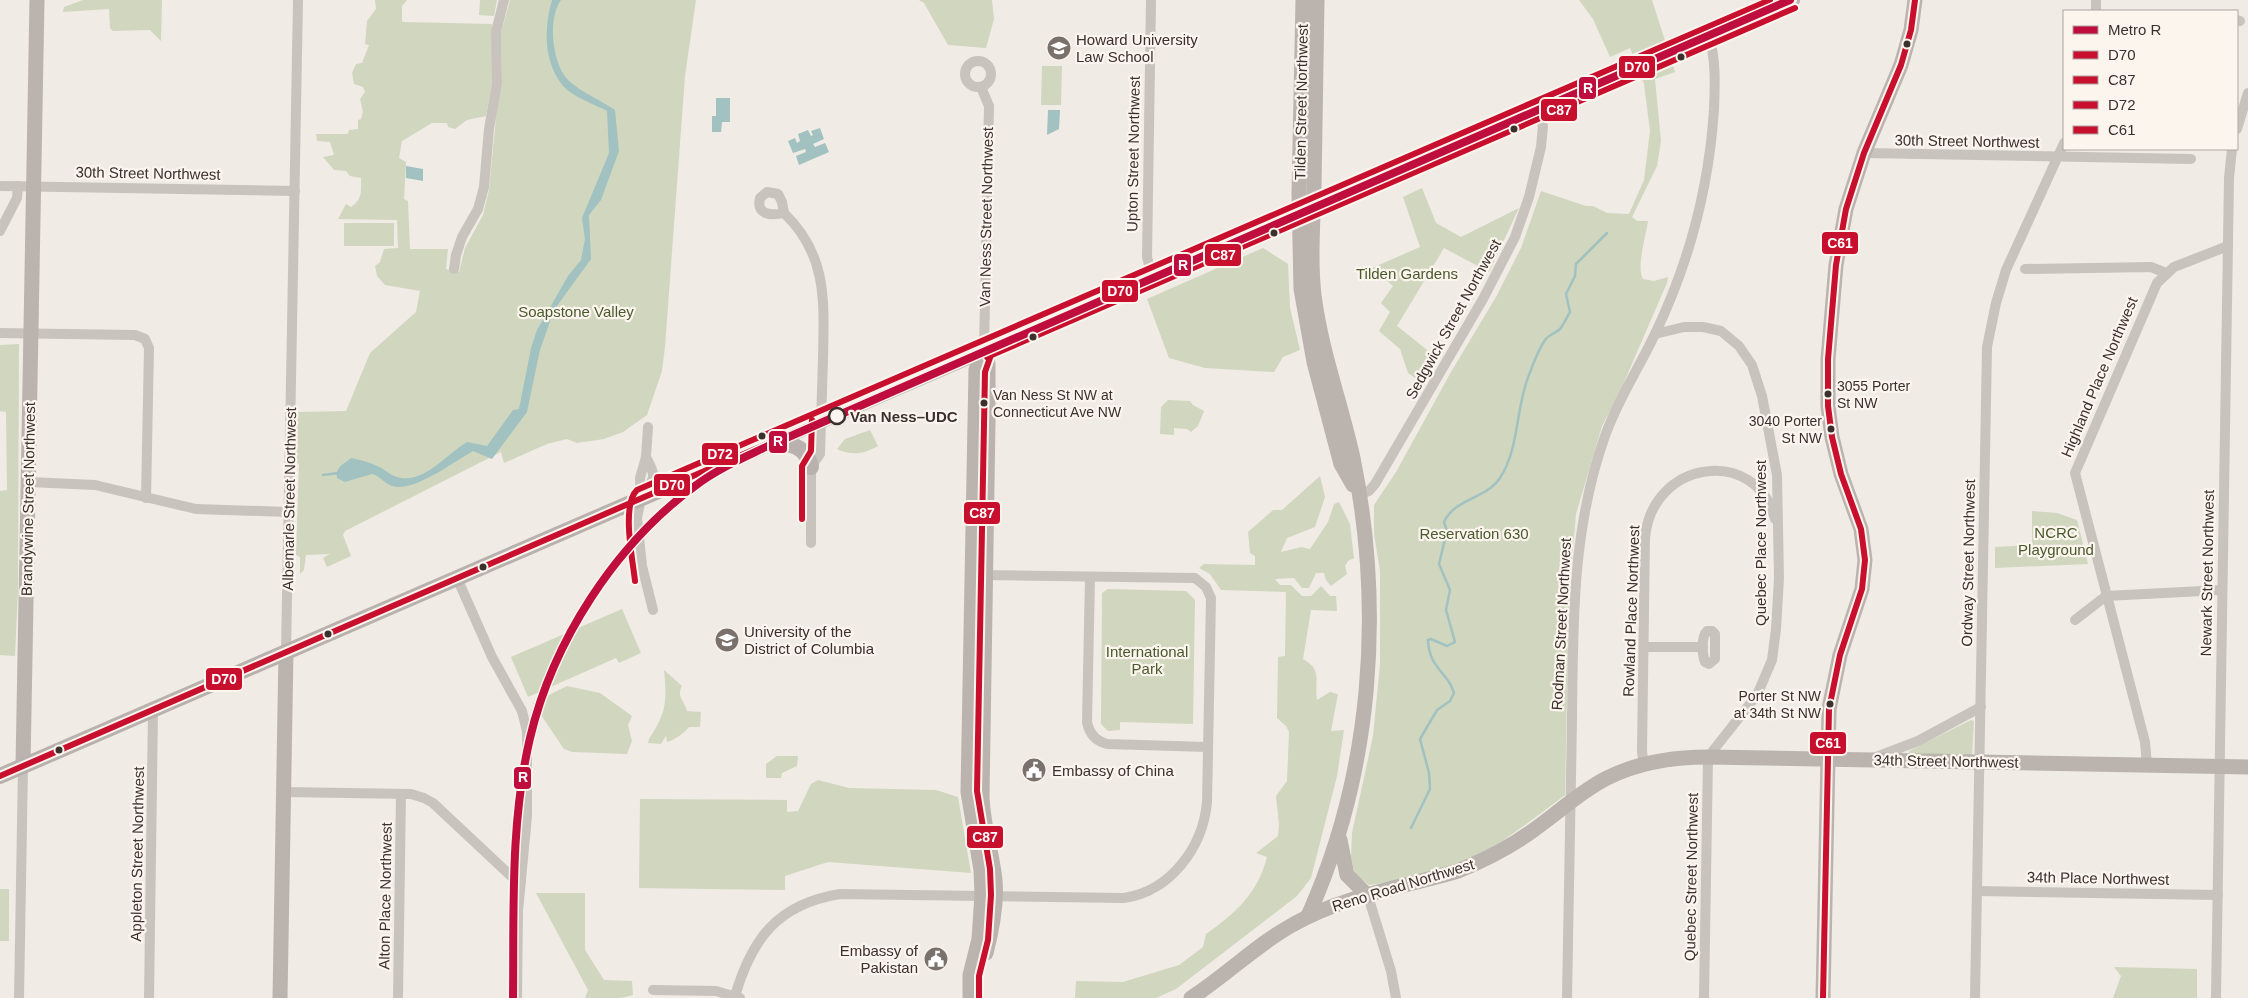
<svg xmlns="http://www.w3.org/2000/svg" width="2248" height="998" font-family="Arial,sans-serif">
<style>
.green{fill:#d1d6bf}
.water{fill:#a1c2c1}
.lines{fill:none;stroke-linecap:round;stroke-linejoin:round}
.stream{stroke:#a1c2c1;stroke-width:2.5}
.street{stroke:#c9c3be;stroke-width:10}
.secondary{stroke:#bab3ae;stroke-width:15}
.primary{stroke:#b8b1ad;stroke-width:16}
.bus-1-casing{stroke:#fbf5ee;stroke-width:10}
.bus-2-casing{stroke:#fbf5ee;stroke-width:10}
.bus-3-casing{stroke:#fbf5ee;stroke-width:10}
.bus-4-casing{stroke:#fbf5ee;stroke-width:10}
.bus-1{stroke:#c8102e;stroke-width:6}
.bus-2{stroke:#c8102e;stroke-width:6}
.bus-3{stroke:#c8102e;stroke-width:6}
.bus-4{stroke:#c8102e;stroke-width:6}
.metro-1-casing{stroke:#fbf5ee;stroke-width:11}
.metro-1{stroke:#bf0d3e;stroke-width:8}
.bus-dot{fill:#3b302b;stroke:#fbf5ee;stroke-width:2}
.stop-dot{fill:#fbf5ee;stroke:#3b302b;stroke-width:2.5}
.labels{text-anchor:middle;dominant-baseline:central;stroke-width:4.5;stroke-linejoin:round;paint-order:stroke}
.bus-label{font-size:14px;fill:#3b302b;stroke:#fbf5ee;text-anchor:start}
.poi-label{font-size:15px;fill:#3b302b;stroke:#fbf5ee;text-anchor:start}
.street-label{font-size:15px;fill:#3b302b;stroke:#fbf5ee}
.park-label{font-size:15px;fill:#4a5a2e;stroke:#fbf5ee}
.stop-label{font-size:15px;font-weight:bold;fill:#3b302b;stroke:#fbf5ee;text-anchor:start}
.line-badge{stroke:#fbf5ee;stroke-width:2}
.badge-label{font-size:14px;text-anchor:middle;font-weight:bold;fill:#fff}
</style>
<rect width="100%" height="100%" fill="#f0ebe5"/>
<g class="green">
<path d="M83 0H162L161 41 150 30 113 31 110 28 109 9 63 12 64 7Z"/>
<path d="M375 0H407L402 6V21L404 22 492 24 493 78 486 116 467 120 455 129 448 127 447 123H432L402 141 399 158 406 162 404 199 408 201 410 249H448L446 269 459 272 465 248 483 215 489 190 497 108 502 82 501 33 510 0H696L685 76 665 347 662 371 647 415 623 432 604 439 577 443 567 439 547 444 504 463 501 452 345 531 343 535 351 556 327 567 323 558 330 554 306 555 304 570 300 574V557L296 555 299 464 295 461 296 412 346 411 370 353 416 312 420 291 385 285 377 276 375 266 380 262 384 249 398 248 397 220 338 219 346 204 351 207C363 199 361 190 361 178L350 176 346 171 334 170 323 157 334 155 330 142 317 141 316 134H348L349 130 358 129V120L361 119 363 112 360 99 365 92 363 87 354 84 352 73 356 64 362 63 369 45 365 44 367 21 376 9Z"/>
<path d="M480 0H497L494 16 479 15Z"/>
<path d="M919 0H992L994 19 986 48 948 45 924 3Z"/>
<path d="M1579 0H1652L1675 72 1655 79 1661 141 1657 166 1632 217 1637 221H1648C1646 237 1636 267 1643 279L1654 281 1668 277 1667 283 1618 396 1602 426 1576 514 1569 595 1565 795C1538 815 1512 836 1483 853 1456 869 1401 881 1369 885L1355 874 1351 858 1352 833 1373 736 1380 664V571L1374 534V505L1396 472 1451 372 1496 297 1521 248 1541 191 1586 206H1593L1607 213 1629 214 1644 180 1650 131 1644 84 1630 48 1610 57 1593 19Z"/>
<path d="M1042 66H1062L1061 105H1041Z"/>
<path d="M1422 188 1436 223 1461 237 1519 208 1489 272 1444 248 1397 326 1436 357 1422 383 1408 373 1400 349 1379 331 1390 312 1381 303 1393 286 1372 268 1420 247 1403 197Z"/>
<rect x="344" y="223" width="50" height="23"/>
<path d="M1263 248 1288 264 1290 308 1300 350 1283 357 1274 372 1205 368 1169 358 1147 299Z"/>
<path d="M19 344 18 590 15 656 0 655V491L7 490 6 412 0 411V345Z"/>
<path d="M1168 400 1190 401 1193 405 1204 411 1198 426 1191 432 1187 429 1174 428V435L1160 434 1161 407Z"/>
<path d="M870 430 878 446C864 454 852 456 837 449L845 439Z"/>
<path d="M1320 476 1325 497 1315 527 1287 538 1281 552 1301 547 1310 549 1328 522 1334 504 1339 502 1350 524 1354 558 1348 561 1345 566 1347 574 1331 586 1326 580 1324 573H1316L1309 588H1302L1294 578 1275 579 1280 585H1291L1302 596H1311L1321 586 1330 596H1336L1337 611 1311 610 1303 659C1323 670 1314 680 1317 700L1330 692 1338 694 1331 731 1344 730 1337 776 1311 878 1297 896 1176 989 1156 998H1075L1076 981 1123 982 1179 965 1203 947 1206 934C1235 914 1258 893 1267 857L1256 853 1278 836 1279 825 1276 796 1287 781 1289 732 1286 726 1277 718 1278 657 1285 656 1286 592 1221 590 1210 574 1199 568 1204 564 1255 565V556L1250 553 1248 532 1273 510H1282Z"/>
<path d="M2032 511 2057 513 2077 520 2088 564 1995 568V547L2032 545Z"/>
<path d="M1108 589 1186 591 1195 600 1193 724 1120 722V730L1108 731 1101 724 1102 593Z"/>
<path d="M622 609 641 653 619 663 616 658 528 697 511 657Z"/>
<path d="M664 670 682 686C676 697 685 701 687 711L701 712 700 727H689C683 734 676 739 667 742L666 736 661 744 648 743 649 739C667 712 667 701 664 670Z"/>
<path d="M567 686 600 693 632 716 628 725 632 741 627 754 572 752 564 749 533 703Z"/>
<path d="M1971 720 1974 721 1972 756 1909 754V751Z"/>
<path d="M777 756H798L797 766 782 773 781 778H766V764Z"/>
<path d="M818 780 849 788 936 790 958 797 971 873 828 862 785 876V890L639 888 640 799 787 800V812L798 811 811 784Z"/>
<rect x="0" y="889" width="9" height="52"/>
<path d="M536 893H585V950L604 980 632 981 633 995 621 998H585L588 990Z"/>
<path d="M2114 967 2197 969V998H2113L2121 976Z"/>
</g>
<g class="water">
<path d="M552 0H561C548 18 552 57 564 75 572 88 601 100 615 110L619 151 601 200 589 215 591 259 554 310 540 350 527 412 492 459 473 451C455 461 413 493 392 486 384 483 380 476 372 474L345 482 337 478C335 467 344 464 351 458 360 460 369 462 377 466 383 468 388 473 394 476 422 487 445 455 467 442L487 446 513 410 519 409 531 348 537 330 568 276 581 260 585 239 582 218 609 153 607 111C594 104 573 97 563 86 543 61 544 28 552 0Z"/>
<path d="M716 98H730V122H722L721 132H712V116H716Z"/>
<path d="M1048 110H1060L1059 129 1047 135Z"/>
<path d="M820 128 824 139 813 144 815 147 825 143 829 152 799 165 796 156 806 152 805 149 793 153 788 141 795 138 797 143 800 141 798 134 808 130 811 136 813 135 811 131Z"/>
<path d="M406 166 423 169V181L406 178Z"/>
</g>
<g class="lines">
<g class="stream">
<path d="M323 475 339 473"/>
<path d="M1411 828 1430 789 1429 773 1420 739 1437 710 1450 701 1454 693C1449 673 1429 669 1428 640L1431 639 1447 646 1455 642 1446 610 1450 590 1439 564 1445 539 1448 534 1444 522C1455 498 1486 499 1500 478 1520 447 1515 409 1529 375 1533 364 1538 350 1545 340 1548 335 1556 333 1560 329 1564 324 1567 317 1570 312L1566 294 1575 276 1576 264 1607 233"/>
</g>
<g class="street">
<path d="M1151 0 1147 257 1152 277"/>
<path d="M2096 11V0"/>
<path d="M2237 20 2240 21"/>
<circle cx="978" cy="74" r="13"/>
<path d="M981 87 989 106 984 349"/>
<path d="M2237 129 2248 93"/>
<path d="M1864 153 2191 159"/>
<path d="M0 186 295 191"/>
<path d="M784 213 782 202 778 194 767 192 760 198C756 215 771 216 784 213 828 255 824 302 823 359 822 390 821 422 820 454L811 467V543"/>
<path d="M0 231 17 198 18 186"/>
<path d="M454 269 456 255 462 237 478 209 484 187 489 129 497 83 496 32 504 0"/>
<path d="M2025 269 2151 267 2166 273"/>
<path d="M0 333 135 335 145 339 149 348 146 498"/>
<path d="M1655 334 1684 327H1703L1721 331 1739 346 1752 365 1762 396 1777 475 1779 578 1776 629 1772 660 1757 695 1708 757 1704 998"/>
<path d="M648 427 646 457 640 478 641 498 637 518 642 566 653 610"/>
<path d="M29 482 95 485 196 509 289 512"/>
<path d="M643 495C656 477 656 476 646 457"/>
<path d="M1358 495 1369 491 1375 484 1483 299 1515 237 1529 197 1541 147 1543 126 1537 110"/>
<path d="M1090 577 1087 722C1089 733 1096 741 1107 744L1208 747"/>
<path d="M457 578 492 657 522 711 527 731V816L518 911 517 998"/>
<path d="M2075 620 2106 596 2222 590"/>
<path d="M1707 631H1712L1715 634V659L1709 664 1705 662C1702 654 1701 637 1707 631Z"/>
<path d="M1644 647H1703"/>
<path d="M286 652 298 0"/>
<path d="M1876 757 1918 741 1981 707"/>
<path d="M1644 764 1642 752 1645 538C1652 459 1757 446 1775 519"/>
<path d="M2147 765 2145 742 2075 473 2157 283 2174 267 2228 246"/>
<path d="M284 792 411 794 424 798 433 803 511 876 521 881"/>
<path d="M1977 891 2218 895"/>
<path d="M1368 896 1391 971 1396 998"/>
<path d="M653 990 716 991 740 998"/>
<path d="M735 996C752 938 778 904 840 894L1124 898C1171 891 1203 847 1207 802L1211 598 1206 587 1195 578 982 575"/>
<path d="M19 998 23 766"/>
<path d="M149 998 153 710"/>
<path d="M398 998 401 794"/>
<path d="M1567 998C1569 905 1570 813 1572 720 1573 623 1572 528 1605 436 1618 399 1639 368 1655 334 1689 263 1709 188 1714 109 1715 84 1716 60 1709 36"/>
<path d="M1975 998 1987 347 1996 303 2006 270 2064 143"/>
<path d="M2216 998 2229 178 2232 149"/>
</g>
<g class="secondary">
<path d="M1303 0 1299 194 1301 289 1314 362 1341 464 1353 485"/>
<path d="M984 349 988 364V421L982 797C983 825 992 852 995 880 997 904 992 930 986 953"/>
<path d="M23 766 37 0"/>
<path d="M1340 840 1347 875 1368 896"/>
<path d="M1308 916C1372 773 1384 611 1353 458 1341 403 1321 351 1314 295 1310 259 1313 223 1314 187 1315 125 1316 62 1317 0"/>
<path d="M280 998 286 652"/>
<path d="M970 998V975L979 939 982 895 981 870 968 792 976 370 984 349"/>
<path d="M1191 998C1227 975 1257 944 1294 924 1343 896 1404 887 1458 871 1485 860 1511 847 1535 829 1559 812 1581 791 1607 778 1639 762 1672 757 1708 757L2248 767"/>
<path d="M1823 998 1829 709 1840 655 1862 589 1865 560 1861 529 1841 474 1832 437 1828 406V359L1836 265 1846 209 1864 153 1901 65 1911 30 1915 0"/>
</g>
<g class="primary">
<path d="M770 443C790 443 806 445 811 467"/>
<path d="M0 776 1792 0"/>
</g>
<defs>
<path id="bus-1" d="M0 776 1792 0"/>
<g id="bus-2">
<path d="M987 357 1795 8"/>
<path d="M979 998V976L988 940 991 895 990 869 977 791 985 372 992 352"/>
</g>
<g id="bus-3">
<path d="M802 519V466L811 451 812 420"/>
<path d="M635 581C633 561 621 505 637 490L1770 0"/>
</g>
<path id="bus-4" d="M1823 998 1829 709 1840 655 1862 589 1865 560 1861 529 1841 474 1832 437 1828 406V359L1836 265 1846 209 1864 153 1901 65 1911 30 1915 0"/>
</defs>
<use href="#bus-1" class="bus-1-casing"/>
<use href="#bus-2" class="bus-2-casing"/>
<use href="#bus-3" class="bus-3-casing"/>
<use href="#bus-4" class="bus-4-casing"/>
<use href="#bus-1" class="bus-1"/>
<use href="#bus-2" class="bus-2"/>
<use href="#bus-3" class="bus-3"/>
<use href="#bus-4" class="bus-4"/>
<defs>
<path id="metro-1" d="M513 998C514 912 510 823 530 738 553 641 615 545 695 486 717 469 743 458 768 446L1790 0"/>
</defs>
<use href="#metro-1" class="metro-1-casing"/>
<use href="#metro-1" class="metro-1"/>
</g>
<defs>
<symbol id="university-disc" viewBox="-11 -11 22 22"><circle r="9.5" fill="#7a716c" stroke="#fbf5ee"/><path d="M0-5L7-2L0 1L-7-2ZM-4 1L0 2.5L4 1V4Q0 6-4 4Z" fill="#fff"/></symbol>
<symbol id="civic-disc" viewBox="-11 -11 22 22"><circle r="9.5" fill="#7a716c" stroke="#fbf5ee"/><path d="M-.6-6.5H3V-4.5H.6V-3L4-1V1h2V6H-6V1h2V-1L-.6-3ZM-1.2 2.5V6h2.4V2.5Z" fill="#fff"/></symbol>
</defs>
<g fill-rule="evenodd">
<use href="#university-disc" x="1045" y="34" width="28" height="28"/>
<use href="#university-disc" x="713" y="626" width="28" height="28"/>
<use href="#civic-disc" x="1020" y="756" width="28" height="28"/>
<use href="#civic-disc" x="922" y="945" width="28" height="28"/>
</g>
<g class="bus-dot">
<circle cx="1907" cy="44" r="4.5"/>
<circle cx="1681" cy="57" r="4.5"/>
<circle cx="1514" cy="129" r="4.5"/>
<circle cx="1274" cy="233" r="4.5"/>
<circle cx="1033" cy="337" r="4.5"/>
<circle cx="1828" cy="394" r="4.5"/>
<circle cx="984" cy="403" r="4.5"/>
<circle cx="1831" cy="429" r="4.5"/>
<circle cx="762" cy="436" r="4.5"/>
<circle cx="483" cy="567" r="4.5"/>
<circle cx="328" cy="634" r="4.5"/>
<circle cx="1830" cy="704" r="4.5"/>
<circle cx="59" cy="750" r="4.5"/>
</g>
<circle class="stop-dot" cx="837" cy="416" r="8"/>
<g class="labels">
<g class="bus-label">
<text x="1837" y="386">3055 Porter<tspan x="1837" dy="17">St NW</tspan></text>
<text x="993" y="395">Van Ness St NW at<tspan x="993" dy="17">Connecticut Ave NW</tspan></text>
<text x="1822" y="421" text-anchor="end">3040 Porter<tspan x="1822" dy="17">St NW</tspan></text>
<text x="1821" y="696" text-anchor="end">Porter St NW<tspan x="1821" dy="17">at 34th St NW</tspan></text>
</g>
<g class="poi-label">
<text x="1076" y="39">Howard University<tspan x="1076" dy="17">Law School</tspan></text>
<text x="744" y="631">University of the<tspan x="744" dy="17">District of Columbia</tspan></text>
<text x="1052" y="770">Embassy of China</text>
<text x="918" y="950" text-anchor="end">Embassy of<tspan x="918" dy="17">Pakistan</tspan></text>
</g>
<g class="street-label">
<text transform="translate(1301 102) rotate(-89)">Tilden Street Northwest</text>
<text transform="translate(1967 141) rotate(1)">30th Street Northwest</text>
<text transform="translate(1133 154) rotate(-89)">Upton Street Northwest</text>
<text transform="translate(148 173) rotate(1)">30th Street Northwest</text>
<text transform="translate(986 217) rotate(-89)">Van Ness Street Northwest</text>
<text transform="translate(1453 319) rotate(-61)">Sedgwick Street Northwest</text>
<text transform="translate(2099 377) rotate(-67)">Highland Place Northwest</text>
<text transform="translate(28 499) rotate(-89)">Brandywine Street Northwest</text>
<text transform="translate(289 499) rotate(-89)">Albemarle Street Northwest</text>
<text transform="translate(1760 543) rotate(-90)">Quebec Place Northwest</text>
<text transform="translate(1968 563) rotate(-89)">Ordway Street Northwest</text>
<text transform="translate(2207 573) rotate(-89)">Newark Street Northwest</text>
<text transform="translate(1631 611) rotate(-88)">Rowland Place Northwest</text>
<text transform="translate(1561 624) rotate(-87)">Rodman Street Northwest</text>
<text transform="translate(1946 761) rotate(1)">34th Street Northwest</text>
<text transform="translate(137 854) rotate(-89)">Appleton Street Northwest</text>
<text transform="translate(1691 877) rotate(-89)">Quebec Street Northwest</text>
<text transform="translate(2098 878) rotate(1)">34th Place Northwest</text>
<text transform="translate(1403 885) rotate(-17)">Reno Road Northwest</text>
<text transform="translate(385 896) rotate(-89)">Alton Place Northwest</text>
</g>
<g class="park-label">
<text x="1407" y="273">Tilden Gardens</text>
<text x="576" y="311">Soapstone Valley</text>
<text x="2056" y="532">NCRC<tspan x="2056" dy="17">Playground</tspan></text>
<text x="1474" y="533">Reservation 630</text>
<text x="1147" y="651">International<tspan x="1147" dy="17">Park</tspan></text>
</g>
<g class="stop-label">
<text x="850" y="416">Van Ness–UDC</text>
</g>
</g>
<g class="line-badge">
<rect x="1618" y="55" width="38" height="24" rx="5" fill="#c8102e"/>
<rect x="1578" y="76" width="19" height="24" rx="5" fill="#bf0d3e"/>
<rect x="1540" y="98" width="38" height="24" rx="5" fill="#c8102e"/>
<rect x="1821" y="231" width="38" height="24" rx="5" fill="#c8102e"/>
<rect x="1204" y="243" width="38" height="24" rx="5" fill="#c8102e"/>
<rect x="1173" y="253" width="19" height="24" rx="5" fill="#bf0d3e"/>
<rect x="1101" y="279" width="38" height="24" rx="5" fill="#c8102e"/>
<rect x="768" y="430" width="20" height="24" rx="5" fill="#bf0d3e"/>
<rect x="701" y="442" width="38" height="24" rx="5" fill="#c8102e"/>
<rect x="653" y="473" width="38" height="24" rx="5" fill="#c8102e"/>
<rect x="963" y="501" width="38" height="24" rx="5" fill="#c8102e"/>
<rect x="205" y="667" width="38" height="24" rx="5" fill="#c8102e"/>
<rect x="1809" y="731" width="38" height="24" rx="5" fill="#c8102e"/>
<rect x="513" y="766" width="19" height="24" rx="5" fill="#bf0d3e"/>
<rect x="966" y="825" width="38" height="24" rx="5" fill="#c8102e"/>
</g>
<g class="badge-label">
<text x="1637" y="72">D70</text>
<text x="1588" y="93">R</text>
<text x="1559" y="115">C87</text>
<text x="1840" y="248">C61</text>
<text x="1223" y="260">C87</text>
<text x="1183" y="270">R</text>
<text x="1120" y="296">D70</text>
<text x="778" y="446">R</text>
<text x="720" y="459">D72</text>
<text x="672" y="490">D70</text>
<text x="982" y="518">C87</text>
<text x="224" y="684">D70</text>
<text x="1828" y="748">C61</text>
<text x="523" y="782">R</text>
<text x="985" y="842">C87</text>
</g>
<rect x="2063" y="10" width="175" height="140" fill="#fbf5ee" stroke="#aea6a0"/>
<rect x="2073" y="26" width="25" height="8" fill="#bf0d3e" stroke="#aea6a0"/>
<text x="2108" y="35" font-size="15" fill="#3b302b">Metro R</text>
<rect x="2073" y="51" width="25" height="8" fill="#c8102e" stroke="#aea6a0"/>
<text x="2108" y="60" font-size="15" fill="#3b302b">D70</text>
<rect x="2073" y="76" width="25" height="8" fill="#c8102e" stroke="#aea6a0"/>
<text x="2108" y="85" font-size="15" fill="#3b302b">C87</text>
<rect x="2073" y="101" width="25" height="8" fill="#c8102e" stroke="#aea6a0"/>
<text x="2108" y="110" font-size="15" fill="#3b302b">D72</text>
<rect x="2073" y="126" width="25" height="8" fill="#c8102e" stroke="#aea6a0"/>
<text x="2108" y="135" font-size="15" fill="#3b302b">C61</text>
</svg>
